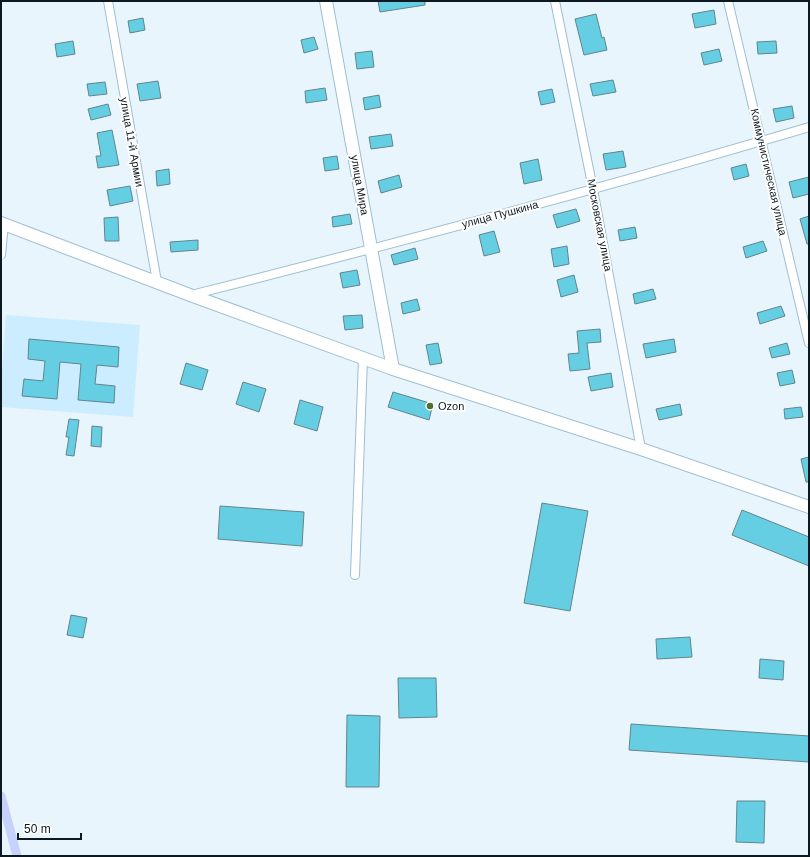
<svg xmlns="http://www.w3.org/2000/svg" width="810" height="857" font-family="Helvetica,sans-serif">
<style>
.built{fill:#ccedff}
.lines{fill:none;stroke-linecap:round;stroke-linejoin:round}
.canal{stroke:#c7d2fc;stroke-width:9}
.building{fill:#66cee2;stroke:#60858d}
.street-casing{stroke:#9ebed1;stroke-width:10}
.secondary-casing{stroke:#9ebed1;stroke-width:14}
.street{stroke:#fff;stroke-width:8}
.secondary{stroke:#fff;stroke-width:12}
.poi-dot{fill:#517026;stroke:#fff;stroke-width:1.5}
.labels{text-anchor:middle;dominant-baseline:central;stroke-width:4;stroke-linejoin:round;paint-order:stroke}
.street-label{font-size:11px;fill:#0d1920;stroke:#fff}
.poi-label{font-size:11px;fill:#0d1920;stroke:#fff;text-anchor:start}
</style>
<rect width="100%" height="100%" fill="#e8f5fd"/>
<path class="built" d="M6 315 140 325 133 417 1 407V384Z"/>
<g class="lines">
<path class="canal" d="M1 796 17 856"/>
</g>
<g class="building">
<path d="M378 1H425V5L380 12Z"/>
<path d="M714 10 716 24 695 28 692 14Z"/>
<path d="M596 14 602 38 604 37 607 50 584 55 575 19Z"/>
<path d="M143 18 145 30 130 33 128 21Z"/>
<path d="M314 37 318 49 304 53 301 40Z"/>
<path d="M73 41 75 54 57 57 55 44Z"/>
<path d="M776 41 777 53 758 54 757 42Z"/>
<path d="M719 49 722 61 704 65 701 53Z"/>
<path d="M372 51 374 67 357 69 355 53Z"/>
<path d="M613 80 616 92 593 96 590 84Z"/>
<path d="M158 81 161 98 140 101 137 84Z"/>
<path d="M105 82 107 94 89 96 87 84Z"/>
<path d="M325 88 327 100 306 103 305 91Z"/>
<path d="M552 89 555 102 541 105 538 92Z"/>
<path d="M379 95 381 107 365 110 363 98Z"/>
<path d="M108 104 111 115 91 120 88 109Z"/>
<path d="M792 106 794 118 776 122 773 109Z"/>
<path d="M112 130 119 165 98 168 96 156H101L97 133Z"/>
<path d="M391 134 393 146 371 149 369 137Z"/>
<path d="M623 151 626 167 606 170 603 154Z"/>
<path d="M337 156 339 169 325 171 323 158Z"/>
<path d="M538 159 542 180 524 184 520 163Z"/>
<path d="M746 164 749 176 734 180 731 168Z"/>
<path d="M169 169 170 184 157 186 156 171Z"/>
<path d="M399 175 402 187 381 193 378 181Z"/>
<path d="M809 177V194L793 198 789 182Z"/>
<path d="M130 186 133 201 110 206 107 190Z"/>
<path d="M576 209 580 221 557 228 553 215Z"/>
<path d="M350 214 352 224 333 227 332 217Z"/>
<path d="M809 216V244H807L800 219Z"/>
<path d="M118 217 119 241H105L104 218Z"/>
<path d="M635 227 637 238 620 241 618 230Z"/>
<path d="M494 231 500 252 484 256 479 235Z"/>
<path d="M198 240V250L171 252 170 242Z"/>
<path d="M763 241 767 251 746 258 743 247Z"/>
<path d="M567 246 569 264 554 267 551 249Z"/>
<path d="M415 248 418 259 394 265 391 255Z"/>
<path d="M357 270 360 285 343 288 340 273Z"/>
<path d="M574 275 578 292 561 297 557 280Z"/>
<path d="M653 289 656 299 635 304 633 294Z"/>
<path d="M417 299 420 310 403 314 401 303Z"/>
<path d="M781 306 785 316 760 324 757 313Z"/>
<path d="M362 315 363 328 345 330 343 316Z"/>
<path d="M600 329 601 342 587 343 590 369 570 371 568 354 579 353 577 331Z"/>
<path d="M29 339 119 347 118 367 97 365 95 384 115 386 114 403 78 400 81 364 60 362 57 399 22 396 24 379 43 381 45 361 28 359Z"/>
<path d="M674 339 676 352 646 358 643 344Z"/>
<path d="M438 343 442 363 430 365 426 345Z"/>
<path d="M787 343 790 354 772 358 769 348Z"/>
<path d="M186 363 208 370 202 390 180 384Z"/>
<path d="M792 370 795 383 780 386 777 373Z"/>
<path d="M611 373 613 387 591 391 588 377Z"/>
<path d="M243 382 266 389 259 412 236 404Z"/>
<path d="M393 392 433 404 429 420 388 407Z"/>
<path d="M300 400 323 407 317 431 294 424Z"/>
<path d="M680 404 682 415 659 420 656 409Z"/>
<path d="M801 407 803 417 785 419 784 409Z"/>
<path d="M69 419 79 420 74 456 66 455 69 437H66Z"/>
<path d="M92 426 102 427 101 447 91 446Z"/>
<path d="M809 457V482H806L801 459Z"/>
<path d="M542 503 588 511 570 611 524 603Z"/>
<path d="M220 506 304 512 302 546 218 539Z"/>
<path d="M742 510 809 537V566L732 535Z"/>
<path d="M71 615 87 618 83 638 67 635Z"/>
<path d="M690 637 692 657 657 659 656 639Z"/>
<path d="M760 659 784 661 783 680 759 678Z"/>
<path d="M398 678H436L437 717 399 718Z"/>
<path d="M347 715 380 716 379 787H346Z"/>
<path d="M631 724 809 736V762L629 750Z"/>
<path d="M737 801H765L764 843 736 842Z"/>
</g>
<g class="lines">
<defs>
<g id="street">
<path d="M108 1 157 282"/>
<path d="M555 1 593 189 641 449"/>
<path d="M728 1 809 343"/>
<path d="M1 255 4 224"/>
<path d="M191 295C398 243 604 188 809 127"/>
<path d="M355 575 363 358"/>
</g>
<g id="secondary">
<path d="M326 1 393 369"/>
<path d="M1 223 190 295 393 369 641 449 809 507"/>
</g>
</defs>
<use href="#street" class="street-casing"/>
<use href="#secondary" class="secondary-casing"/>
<use href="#street" class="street"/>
<use href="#secondary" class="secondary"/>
</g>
<circle class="poi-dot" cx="430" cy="406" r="4"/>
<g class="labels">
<g class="street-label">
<text transform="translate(132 142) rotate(80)">улица 11-й Армии</text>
<text transform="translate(769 172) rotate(77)">Коммунистическая улица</text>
<text transform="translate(360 185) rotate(80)">улица Мира</text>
<text transform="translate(500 214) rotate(-15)">улица Пушкина</text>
<text transform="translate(600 225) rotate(79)">Московская улица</text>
</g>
<g class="poi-label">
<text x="438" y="406">Ozon</text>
</g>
</g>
<rect width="810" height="857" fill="none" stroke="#0d1920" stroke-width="4"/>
<path d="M18 833v6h63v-6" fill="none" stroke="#0d1920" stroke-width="2"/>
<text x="24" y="833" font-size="12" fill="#0d1920" stroke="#ffffff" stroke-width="3" paint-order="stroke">50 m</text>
</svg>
